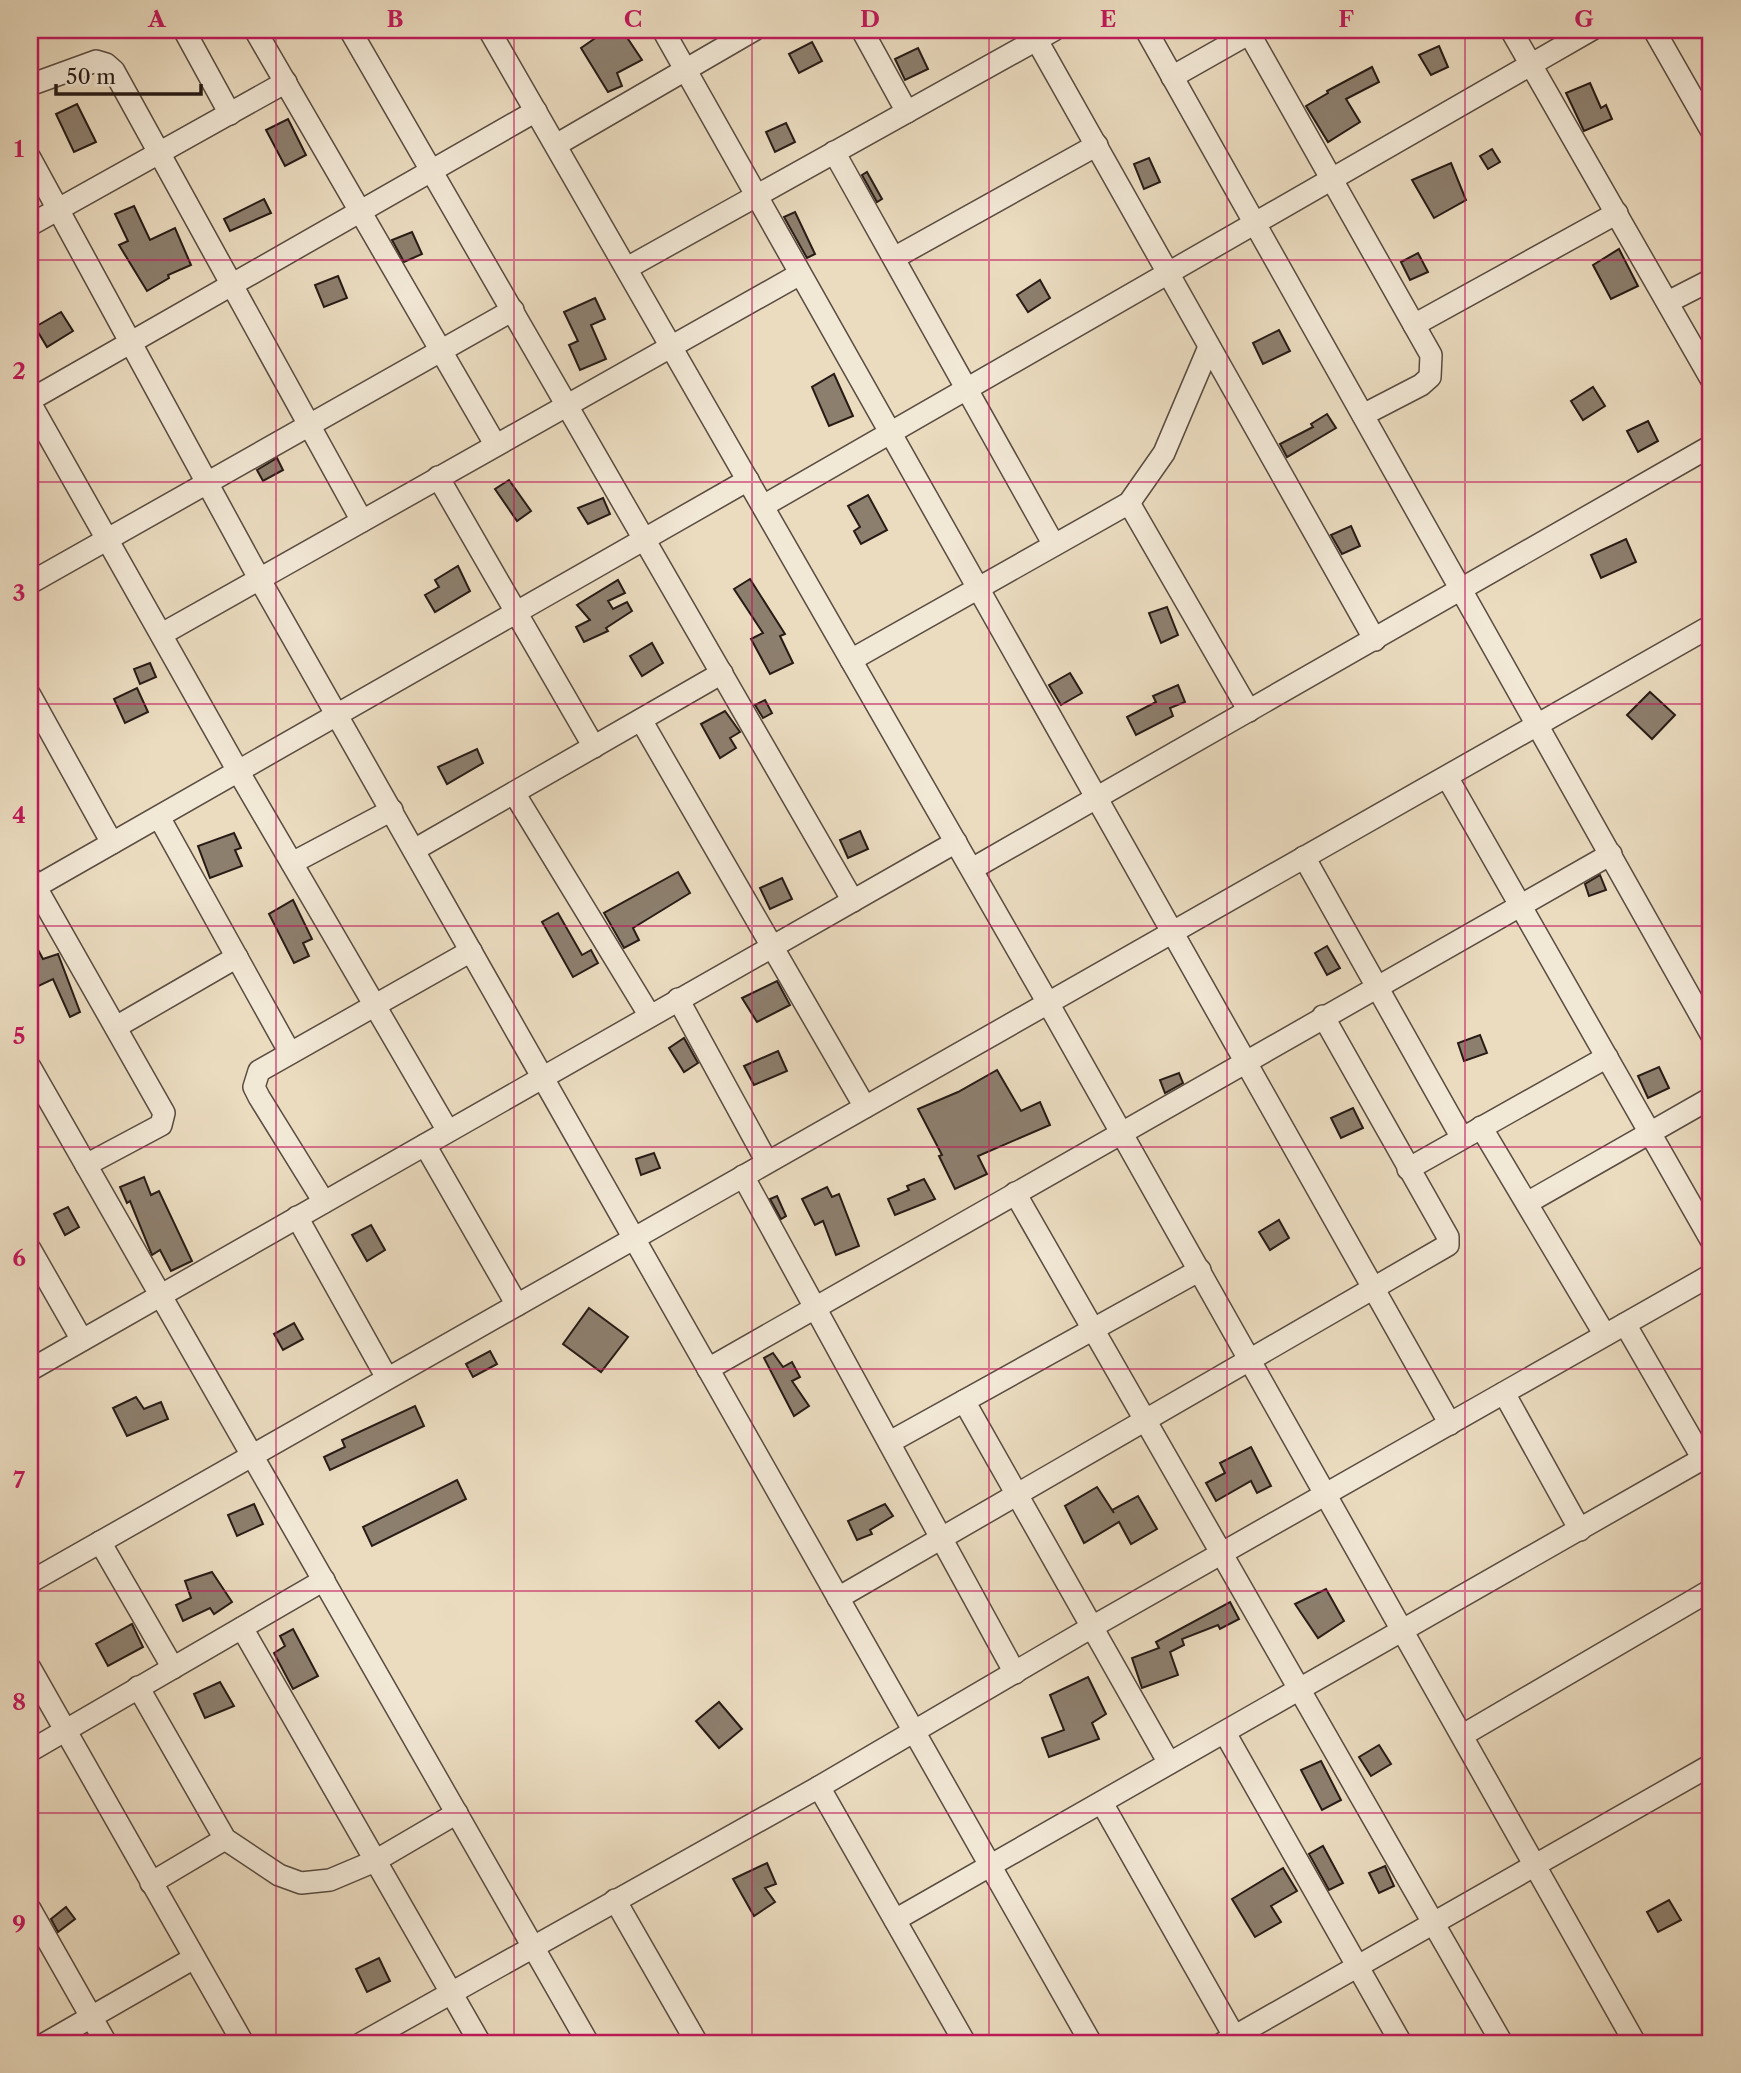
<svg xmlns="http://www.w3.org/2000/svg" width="1741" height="2073" font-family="'Libre Caslon Text',serif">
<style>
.building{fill:#8d7f6e;stroke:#271b16;stroke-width:2}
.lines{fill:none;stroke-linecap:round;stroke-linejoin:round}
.minor-casing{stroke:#584b40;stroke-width:24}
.minor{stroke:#f2e8d6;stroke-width:21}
.grid{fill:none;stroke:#c2185b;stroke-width:2;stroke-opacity:0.55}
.neatline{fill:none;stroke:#c2185b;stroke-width:2.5}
.grid-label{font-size:23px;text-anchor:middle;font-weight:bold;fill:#c2185b}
</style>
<rect width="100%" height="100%" fill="#ebdcc0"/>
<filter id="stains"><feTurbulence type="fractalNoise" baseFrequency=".00286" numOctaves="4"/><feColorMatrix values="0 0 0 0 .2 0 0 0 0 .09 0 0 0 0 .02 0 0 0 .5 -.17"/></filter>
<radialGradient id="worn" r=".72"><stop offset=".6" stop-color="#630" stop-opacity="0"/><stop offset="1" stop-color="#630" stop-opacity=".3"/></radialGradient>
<g class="building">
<path d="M607 30H622L642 60 617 73 622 86 608 92 581 48Z"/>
<path d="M812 42 822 61 799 73 789 54Z"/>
<path d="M1439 46 1448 67 1431 75 1419 55Z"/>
<path d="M918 48 928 69 905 80 895 59Z"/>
<path d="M1372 67 1379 82 1346 99 1360 122 1328 142 1306 106 1328 93 1327 91Z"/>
<path d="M1590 83 1601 108 1606 105 1612 119 1584 131 1566 93Z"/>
<path d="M77 104 96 142 74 152 56 114Z"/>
<path d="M288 119 306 155 285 166 266 130Z"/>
<path d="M786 123 795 142 775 152 766 132Z"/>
<path d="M1492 149 1500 162 1488 169 1480 156Z"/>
<path d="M1149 158 1160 182 1144 189 1134 164Z"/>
<path d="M1451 163 1466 200 1434 218 1412 180Z"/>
<path d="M867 172 882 199 877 202 862 175Z"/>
<path d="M264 199 271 213 230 231 224 219Z"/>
<path d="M134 206 150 240 175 228 191 265 168 275 169 278 147 291 119 245 128 241 115 214Z"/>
<path d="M795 212 815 254 807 258 784 217Z"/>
<path d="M412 232 422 254 404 262 392 240Z"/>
<path d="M1619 249 1638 286 1611 299 1593 265Z"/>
<path d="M1418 253 1428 272 1410 280 1401 262Z"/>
<path d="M338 276 347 298 324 307 315 285Z"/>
<path d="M1040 280 1050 298 1028 312 1017 295Z"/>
<path d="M595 298 605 319 591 325 606 359 580 370 569 345 578 341 564 312Z"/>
<path d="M61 312 73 331 47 347 35 327Z"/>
<path d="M1279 330 1290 351 1263 364 1253 343Z"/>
<path d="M834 374 853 416 829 426 812 387Z"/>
<path d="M1593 387 1605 406 1583 420 1571 401Z"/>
<path d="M1327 414 1336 428 1287 457 1280 444 1313 427 1311 424Z"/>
<path d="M1648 421 1658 441 1638 452 1627 431Z"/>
<path d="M277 458 283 470 263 481 257 470Z"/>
<path d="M509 480 531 511 517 521 495 489Z"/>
<path d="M868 495 887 530 861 544 854 531 860 527 848 506Z"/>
<path d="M603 498 610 514 588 524 578 508Z"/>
<path d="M1351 526 1360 546 1342 554 1331 535Z"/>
<path d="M1626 539 1636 562 1601 578 1591 555Z"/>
<path d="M458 566 470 591 435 612 425 595 439 587 435 580Z"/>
<path d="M750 579 785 634 780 636 793 663 770 674 751 639 763 633 734 589Z"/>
<path d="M618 580 625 593 608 601 613 609 627 602 632 611 606 628 608 631 584 642 576 627 590 620 577 605Z"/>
<path d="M1167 607 1178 635 1161 643 1149 613Z"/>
<path d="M652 643 663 663 642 676 630 656Z"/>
<path d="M150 663 156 677 140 684 134 669Z"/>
<path d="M1070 673 1082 693 1061 705 1049 685Z"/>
<path d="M1178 685 1185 702 1170 708 1173 716 1136 735 1127 717 1156 702 1153 696Z"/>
<path d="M137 688 148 712 125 723 114 699Z"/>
<path d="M1650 692 1675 715 1652 739 1627 715Z"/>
<path d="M765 700 772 713 763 718 755 705Z"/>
<path d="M725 711 740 732 730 738 736 748 720 758 701 724Z"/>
<path d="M477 749 483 763 447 784 438 767Z"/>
<path d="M860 831 868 849 848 858 840 840Z"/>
<path d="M234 833 241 848 235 850 242 866 210 878 198 846Z"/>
<path d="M678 872 690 893 633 928 639 940 624 948 604 913Z"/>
<path d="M1600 875 1606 890 1589 896 1585 884Z"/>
<path d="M782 878 792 899 770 909 760 888Z"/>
<path d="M293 900 312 939 303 943 309 956 294 963 269 914Z"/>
<path d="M558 913 582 955 591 950 598 963 573 977 542 922Z"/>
<path d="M30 935 43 959 58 954 80 1012 70 1017 53 979 30 990Z"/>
<path d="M1327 946 1340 968 1327 975 1315 953Z"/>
<path d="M777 981 790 1005 757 1022 742 998Z"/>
<path d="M1480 1035 1487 1053 1464 1061 1458 1043Z"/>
<path d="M684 1038 698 1063 684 1072 669 1048Z"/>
<path d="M778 1051 787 1071 754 1085 744 1066Z"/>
<path d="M1659 1067 1669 1088 1648 1098 1638 1076Z"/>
<path d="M997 1070 1021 1111 1040 1102 1050 1125 978 1156 987 1174 955 1189 939 1156 942 1155 918 1109 958 1092Z"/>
<path d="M1179 1073 1183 1083 1165 1093 1160 1080Z"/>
<path d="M1353 1108 1363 1128 1341 1138 1331 1118Z"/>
<path d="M654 1153 660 1168 641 1175 636 1159Z"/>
<path d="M144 1177 151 1195 159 1191 192 1261 171 1271 160 1250 152 1255 130 1201 127 1203 120 1187Z"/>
<path d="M924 1179 935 1199 895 1215 888 1199 909 1190 907 1186Z"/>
<path d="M827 1187 832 1197 839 1194 859 1246 836 1255 823 1221 815 1225 802 1199Z"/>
<path d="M777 1196 786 1216 781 1219 770 1199Z"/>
<path d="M68 1207 79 1227 65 1235 54 1214Z"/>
<path d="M1279 1220 1289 1238 1270 1250 1259 1232Z"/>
<path d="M371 1225 385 1250 367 1261 352 1235Z"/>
<path d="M589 1308 628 1337 601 1372 563 1344Z"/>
<path d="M294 1323 303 1339 283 1350 274 1334Z"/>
<path d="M490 1351 497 1364 473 1377 466 1364Z"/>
<path d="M773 1353 783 1367 792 1362 800 1377 792 1381 809 1406 794 1416 764 1358Z"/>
<path d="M136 1397 144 1409 161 1402 168 1419 127 1436 113 1408Z"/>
<path d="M415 1406 424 1426 330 1470 324 1457 345 1447 342 1440Z"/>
<path d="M1251 1447 1271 1486 1257 1493 1251 1481 1216 1501 1206 1483 1225 1473 1220 1463Z"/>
<path d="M457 1480 466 1499 372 1546 363 1527Z"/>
<path d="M1097 1487 1114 1513 1112 1510 1138 1496 1157 1529 1131 1544 1119 1522 1084 1543 1065 1506Z"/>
<path d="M254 1504 263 1524 237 1536 228 1515Z"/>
<path d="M885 1504 893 1516 870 1530 872 1534 857 1540 848 1521Z"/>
<path d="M212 1572 232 1602 214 1614 210 1608 183 1621 176 1605 191 1598 185 1581Z"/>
<path d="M1326 1589 1344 1621 1318 1638 1295 1604Z"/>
<path d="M1230 1602 1239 1619 1220 1629 1218 1625 1182 1639 1184 1645 1170 1652 1178 1675 1142 1688 1132 1658 1159 1648 1156 1642Z"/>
<path d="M132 1624 143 1647 108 1666 96 1644Z"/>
<path d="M293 1629 318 1676 293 1689 274 1653 285 1646 280 1636Z"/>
<path d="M1088 1677 1106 1714 1092 1723 1099 1739 1049 1757 1042 1738 1064 1730 1050 1695Z"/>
<path d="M220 1682 234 1706 205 1718 194 1694Z"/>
<path d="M719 1702 742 1729 719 1748 696 1721Z"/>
<path d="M1379 1745 1391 1764 1371 1776 1359 1757Z"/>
<path d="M1321 1761 1341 1800 1322 1810 1301 1770Z"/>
<path d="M1323 1846 1343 1883 1329 1890 1309 1854Z"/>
<path d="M767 1863 776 1884 765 1888 775 1902 754 1916 733 1879Z"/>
<path d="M1385 1866 1394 1886 1379 1893 1369 1873Z"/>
<path d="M1283 1868 1297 1891 1271 1906 1281 1922 1255 1937 1232 1899Z"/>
<path d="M1669 1900 1681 1920 1658 1932 1647 1912Z"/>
<path d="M66 1907 75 1919 58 1932 51 1919Z"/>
<path d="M379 1958 390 1981 367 1992 356 1969Z"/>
</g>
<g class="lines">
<defs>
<g id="minor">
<path d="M184 30 230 114"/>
<path d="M255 30 495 444"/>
<path d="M350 30 853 901"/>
<path d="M489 30 1048 1003 1635 2043"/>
<path d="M663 30 1450 1424"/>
<path d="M862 30 907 112"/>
<path d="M1031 30 1375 640"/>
<path d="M1146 30 1711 1034"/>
<path d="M1511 30 1711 379"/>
<path d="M1654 30 1711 130"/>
<path d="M1249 33 1431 355 1430 377 1421 385 1363 415"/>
<path d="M1172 77 1255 30"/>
<path d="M30 85 96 61 106 64 114 71 362 521"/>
<path d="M556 145 754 30"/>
<path d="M834 152 1054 545"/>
<path d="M30 158 260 580 1091 2043"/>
<path d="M30 225 286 82"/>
<path d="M894 258 1097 145"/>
<path d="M627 268 1054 30"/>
<path d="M1668 302 1711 280"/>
<path d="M1414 325 1617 213"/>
<path d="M30 400 536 111"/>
<path d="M30 403 238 771 448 1131"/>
<path d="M438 477 594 747"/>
<path d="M1129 503 1249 711"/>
<path d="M763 506 1591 30"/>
<path d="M30 583 513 310"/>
<path d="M162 634 800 274"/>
<path d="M851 660 1129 503 1164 453 1209 347"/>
<path d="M30 695 112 843"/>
<path d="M641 720 865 1107"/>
<path d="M1447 777 1711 1240"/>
<path d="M514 793 650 1016"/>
<path d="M159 817 290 1053"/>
<path d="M414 850 722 673"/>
<path d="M1304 857 1462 1138"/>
<path d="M292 863 392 810"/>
<path d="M972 869 1711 446"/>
<path d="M30 877 164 1113 161 1125 86 1165"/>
<path d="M30 890 748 480"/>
<path d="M678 999 767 1162"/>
<path d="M116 1027 237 957"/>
<path d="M30 1067 588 2043"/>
<path d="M1481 1127 1605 1335"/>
<path d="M425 1145 517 1305"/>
<path d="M1408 1169 1607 1057"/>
<path d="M743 1176 1015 1673"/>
<path d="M1015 1193 1502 2043"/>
<path d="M324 1202 259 1097 254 1087 259 1071 471 951"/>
<path d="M1527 1203 1711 1098"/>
<path d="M297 1217 387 1378"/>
<path d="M30 1249 82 1340"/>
<path d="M1625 1324 1703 1459"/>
<path d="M708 1369 1611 854"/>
<path d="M30 1370 956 842"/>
<path d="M1504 1393 1580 1530"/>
<path d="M964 1401 1169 1763"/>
<path d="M890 1442 1200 1270"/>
<path d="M100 1542 173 1668"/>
<path d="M30 1582 1711 626"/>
<path d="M838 1598 1448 1245V1237L1323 1016"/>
<path d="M242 1628 480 2043"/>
<path d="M30 1668 243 2043"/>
<path d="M138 1687 225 1839 279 1875 301 1883 330 1880 375 1861 457 1813"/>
<path d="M1225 1733 1401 2043"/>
<path d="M1463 1735 1711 1590"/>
<path d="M30 1751 324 1580"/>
<path d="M819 1787 965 2043"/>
<path d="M1102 1803 1238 2043"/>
<path d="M151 1883 225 1839"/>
<path d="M615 1900 697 2043"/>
<path d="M30 1909 106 2043"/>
<path d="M895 1920 1711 1454"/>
<path d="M46 2043 194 1958"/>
<path d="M362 2043 819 1787 1092 1627 1711 1275"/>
<path d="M1223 2043 1711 1765"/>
</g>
</defs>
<use href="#minor" class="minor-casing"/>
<use href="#minor" class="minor"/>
</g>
<path class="grid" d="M276 30V2043M514 30V2043M752 30V2043M989 30V2043M1227 30V2043M1465 30V2043M30 260H1711M30 482H1711M30 704H1711M30 926H1711M30 1147H1711M30 1369H1711M30 1591H1711M30 1813H1711"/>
<rect width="1741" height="2073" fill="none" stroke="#ebdcc0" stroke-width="77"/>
<path d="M56 84v10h145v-10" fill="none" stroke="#271b16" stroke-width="3.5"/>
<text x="66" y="84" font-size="21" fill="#271b16" stroke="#f2e8d6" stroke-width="5" paint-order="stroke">50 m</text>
<rect x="38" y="38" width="1664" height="1997" class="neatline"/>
<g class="grid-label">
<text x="157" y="27">A</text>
<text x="395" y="27">B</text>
<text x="633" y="27">C</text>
<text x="870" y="27">D</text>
<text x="1108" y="27">E</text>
<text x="1346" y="27">F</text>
<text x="1584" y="27">G</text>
<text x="19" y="157">1</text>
<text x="19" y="379">2</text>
<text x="19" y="601">3</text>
<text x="19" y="823">4</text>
<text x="19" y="1044">5</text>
<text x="19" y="1266">6</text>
<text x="19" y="1488">7</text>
<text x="19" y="1710">8</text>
<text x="19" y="1932">9</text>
</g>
<rect width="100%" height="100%" filter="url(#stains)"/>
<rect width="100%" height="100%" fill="url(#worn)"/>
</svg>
